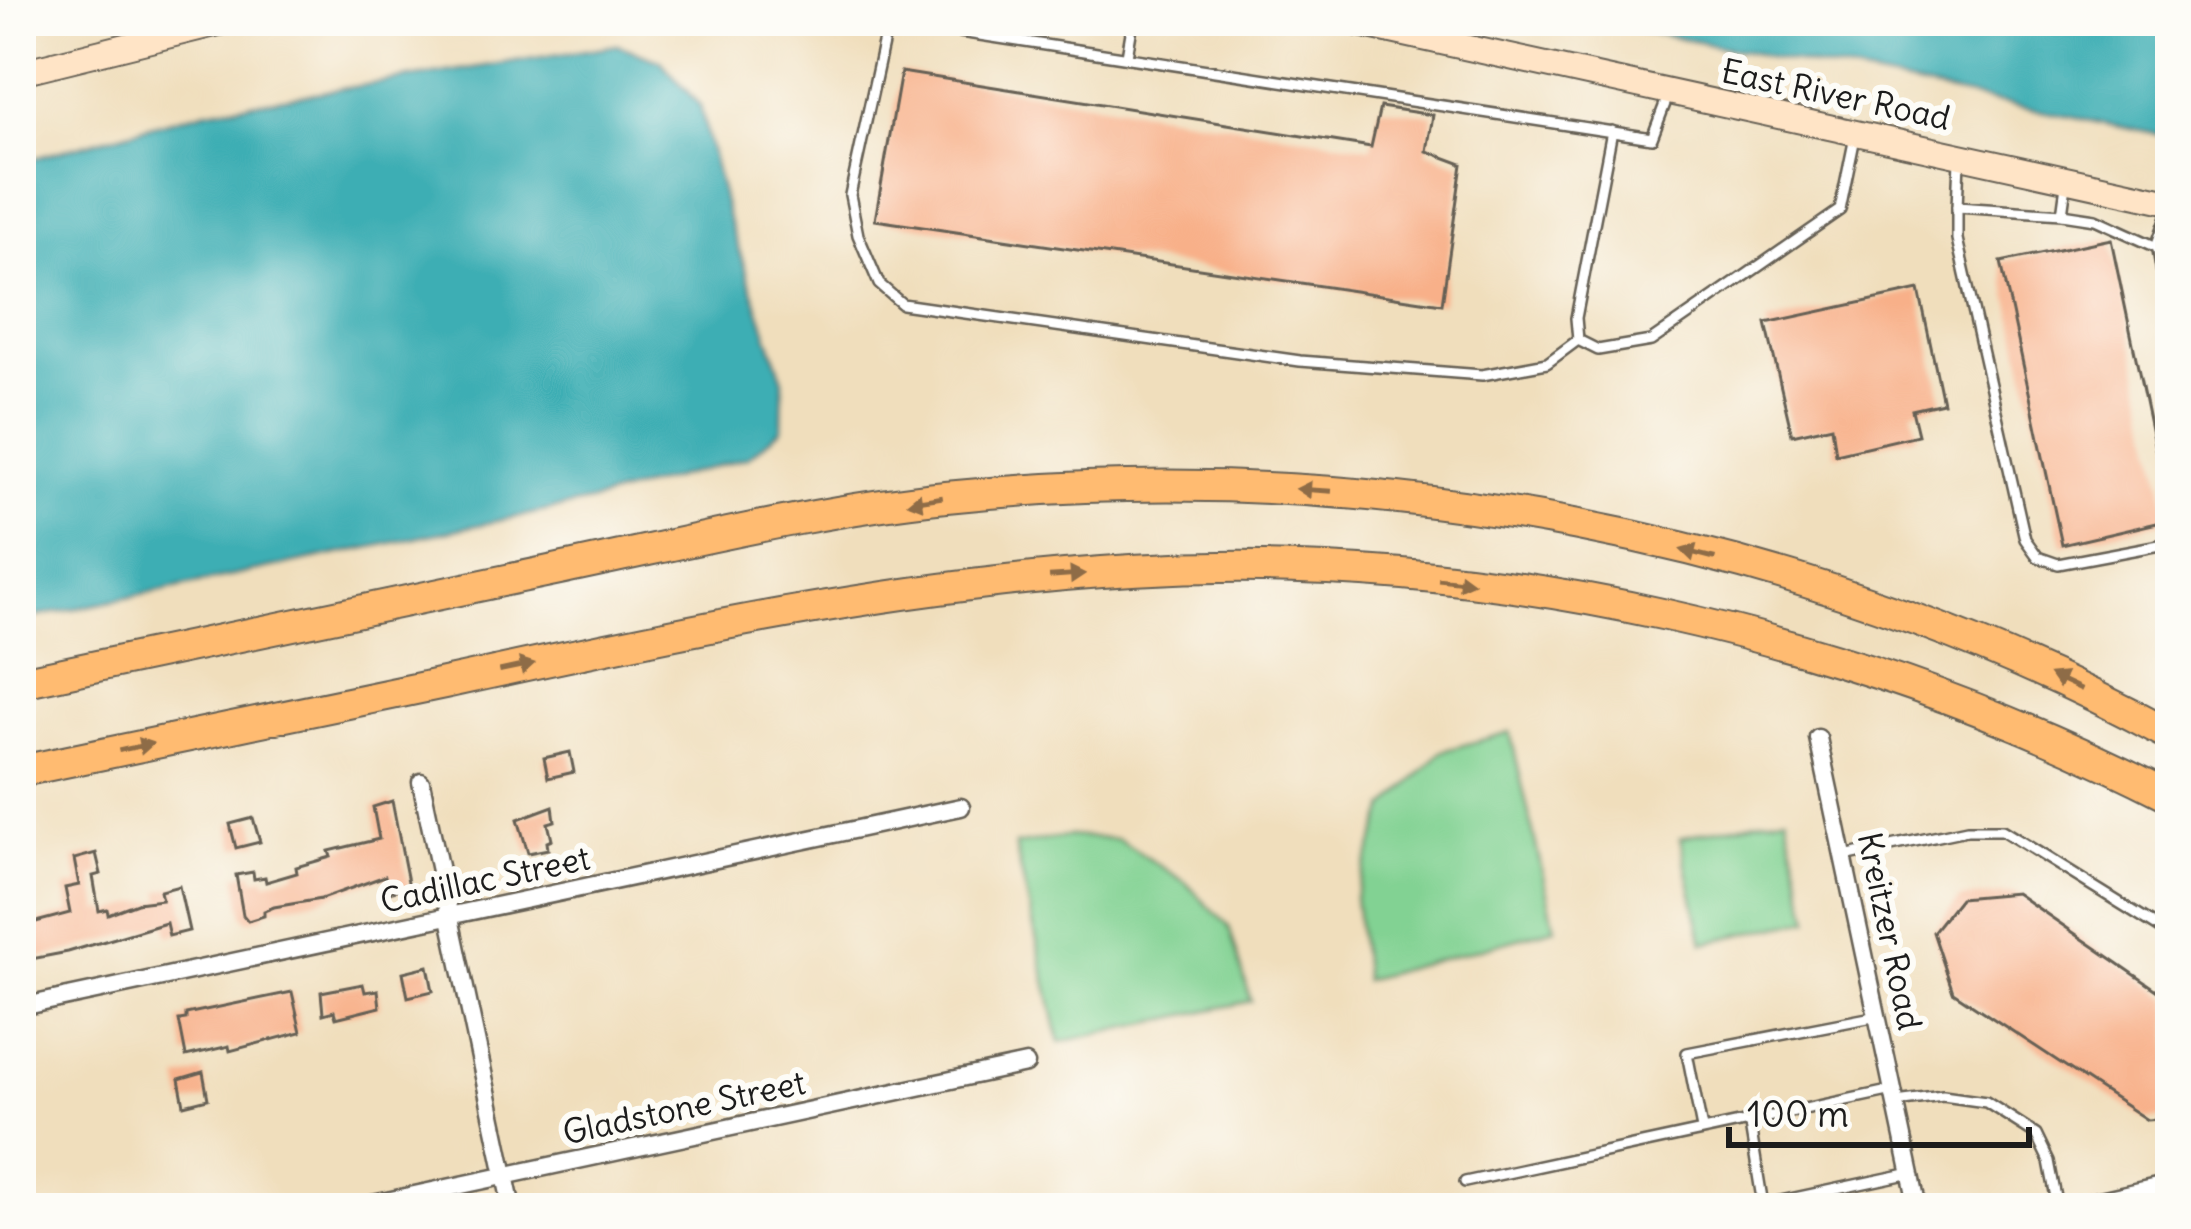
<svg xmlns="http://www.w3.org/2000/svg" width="2191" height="1229" font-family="Delius,sans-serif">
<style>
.green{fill:#82d293;stroke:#4f7758;stroke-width:3}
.water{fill:#3caeb4;stroke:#2c6568;stroke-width:3}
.building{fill:#f8b089}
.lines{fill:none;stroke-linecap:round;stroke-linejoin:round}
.lane-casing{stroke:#666054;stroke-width:14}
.street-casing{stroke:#666054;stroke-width:21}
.secondary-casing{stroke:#666054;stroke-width:28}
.highway-casing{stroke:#666054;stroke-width:34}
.lane{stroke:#fff;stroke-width:9}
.street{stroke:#fff;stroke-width:16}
.secondary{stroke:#ffe4c6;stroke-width:24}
.highway{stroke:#ffbb71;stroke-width:30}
.oneway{fill:#8e6c46}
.labels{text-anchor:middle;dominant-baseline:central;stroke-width:12;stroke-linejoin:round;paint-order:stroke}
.street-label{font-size:33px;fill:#1c1c1c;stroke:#fdfcf7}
</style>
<rect width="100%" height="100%" fill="#fdfcf7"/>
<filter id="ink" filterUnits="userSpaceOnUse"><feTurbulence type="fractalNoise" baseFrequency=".00833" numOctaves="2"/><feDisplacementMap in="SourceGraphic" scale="24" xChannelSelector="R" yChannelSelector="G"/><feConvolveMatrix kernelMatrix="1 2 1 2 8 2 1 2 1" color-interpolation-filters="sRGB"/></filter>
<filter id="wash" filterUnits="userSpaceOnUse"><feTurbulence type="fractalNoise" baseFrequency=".004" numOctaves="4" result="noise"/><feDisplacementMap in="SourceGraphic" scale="48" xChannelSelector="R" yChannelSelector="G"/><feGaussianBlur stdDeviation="2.7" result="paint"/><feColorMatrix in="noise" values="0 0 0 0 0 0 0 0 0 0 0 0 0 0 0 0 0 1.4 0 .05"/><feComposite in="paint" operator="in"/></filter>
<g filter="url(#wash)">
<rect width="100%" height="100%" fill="#f0debc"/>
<g class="green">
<path d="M1510 732 1555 928 1364 980 1355 897 1386 808 1442 751Z"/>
<path d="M1786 815 1810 919 1703 943 1680 838Z"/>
<path d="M1069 836 1118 839 1185 882 1229 927 1251 1001 1060 1042 1015 845Z"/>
</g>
<g class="water">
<path d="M1594 21H2170V137Z"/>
<path d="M617 45 660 60 700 106 727 215 783 380 782 429 748 457 594 501 21 620V162L208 110Z"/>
</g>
<g id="blocks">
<g class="building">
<path d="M901 72 1371 147 1380 107 1433 115 1427 151 1462 164 1442 304 875 220Z"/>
<path d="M2111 239 2170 520 2062 545 2001 262Z"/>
<path d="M1919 290 1943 403 1912 410 1918 435 1836 454 1832 426 1792 435 1766 323Z"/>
<path d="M570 752 574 772 548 778 544 758Z"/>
<path d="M392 801 409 887 389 892 385 876 321 899 274 907 264 911V916L248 921 243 915 236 875 253 872 254 879 265 877 266 882 297 873 296 867 331 857 329 851 379 839 373 807Z"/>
<path d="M553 806 555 821 548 823 552 840 547 842 548 849 528 853 518 819Z"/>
<path d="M253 818 260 842 236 848 230 824Z"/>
<path d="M96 853 101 874 93 876 99 911 107 909 108 914 137 903 162 900 160 891 179 886 189 931 169 936 166 923 68 952 21 961V926L70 913 65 888 79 885 74 859Z"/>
<path d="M2016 893 2170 999V1118L2147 1120 1953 992 1933 932 1960 898Z"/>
<path d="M428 966 433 991 408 997 403 972Z"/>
<path d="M363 984 365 992 378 990 380 1007 336 1018 334 1011 323 1014 321 992Z"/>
<path d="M292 992 301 1032 230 1051 229 1046 186 1056 179 1020 186 1019V1014Z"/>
<path d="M203 1072 208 1099 184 1105 179 1079Z"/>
</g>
</g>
</g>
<g filter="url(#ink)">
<use href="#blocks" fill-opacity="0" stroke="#666054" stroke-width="3"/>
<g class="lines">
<defs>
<g id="lane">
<path d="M1127 56 1133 21"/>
<path d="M1612 131 1576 318 1578 340 1598 350 1651 341 1840 210 1855 137"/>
<path d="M1959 161 1957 207 2062 214 2066 185"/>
<path d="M1957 207V239L2025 539 2038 557 2058 564 2170 543"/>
<path d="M2170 208 2157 244 2170 320"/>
<path d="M2062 214 2095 219 2170 253"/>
<path d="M1578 340 1547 363 1482 375 1300 361 902 304 879 284 858 235 850 195 888 21 1652 138 1668 96"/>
<path d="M1844 856 1967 830H2002L2170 934"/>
<path d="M1896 1102 1943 1096 1986 1102 2036 1134 2049 1161 2058 1208"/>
<path d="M1749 1119 1763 1205"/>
<path d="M1702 1129 1687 1053 1878 1016"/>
<path d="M1465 1182 1893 1090"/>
<path d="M1748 1208 1911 1173"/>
</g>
<g id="street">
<path d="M1818 738 1918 1208"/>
<path d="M421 782 512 1208"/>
<path d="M21 1007 961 807"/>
<path d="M354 1208 1026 1064"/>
<path d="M2065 1208 2170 1184"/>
</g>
<g id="secondary">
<path d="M1346 21 2170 202"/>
<path d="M21 72 227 21"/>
</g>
<g id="highway">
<path d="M21 682C202 644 383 606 564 568 690 542 818 510 946 497 1364 454 1800 534 2170 735"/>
<path d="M21 771C162 741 303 713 444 683 671 633 899 584 1132 570 1486 549 1855 635 2170 796"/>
</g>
</defs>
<use href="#lane" class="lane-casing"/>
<use href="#street" class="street-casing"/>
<use href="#secondary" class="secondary-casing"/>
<use href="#highway" class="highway-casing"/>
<use href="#lane" class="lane"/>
<use href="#street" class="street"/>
<use href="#secondary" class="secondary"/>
<use href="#highway" class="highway"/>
</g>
<defs><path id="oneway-solid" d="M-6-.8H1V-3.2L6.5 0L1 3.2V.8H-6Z" transform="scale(3)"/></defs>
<g class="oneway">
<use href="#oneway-solid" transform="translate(1314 490) rotate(-176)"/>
<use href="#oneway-solid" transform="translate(925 500) rotate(171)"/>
<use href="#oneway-solid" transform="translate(1698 554) rotate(-166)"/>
<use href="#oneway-solid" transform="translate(1067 575) rotate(-4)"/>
<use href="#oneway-solid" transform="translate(1456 581) rotate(6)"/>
<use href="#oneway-solid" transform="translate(517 667) rotate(-12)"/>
<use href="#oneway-solid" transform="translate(2066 682) rotate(-155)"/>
<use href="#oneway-solid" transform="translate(136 747) rotate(-12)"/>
</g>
</g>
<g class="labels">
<g class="street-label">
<text transform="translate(1836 94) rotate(12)">East River Road</text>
<text transform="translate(485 879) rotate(-12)">Cadillac Street</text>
<text transform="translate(1890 931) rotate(78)">Kreitzer Road</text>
<text transform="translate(684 1107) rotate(-12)">Gladstone Street</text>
</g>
</g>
<rect width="2191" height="1229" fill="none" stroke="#fdfcf7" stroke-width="72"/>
<path d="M1729 1127v18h300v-18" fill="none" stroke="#1c1c1c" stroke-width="6"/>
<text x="1747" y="1127" font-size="36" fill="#1c1c1c" stroke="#fdfcf7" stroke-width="9" paint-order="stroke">100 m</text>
</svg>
